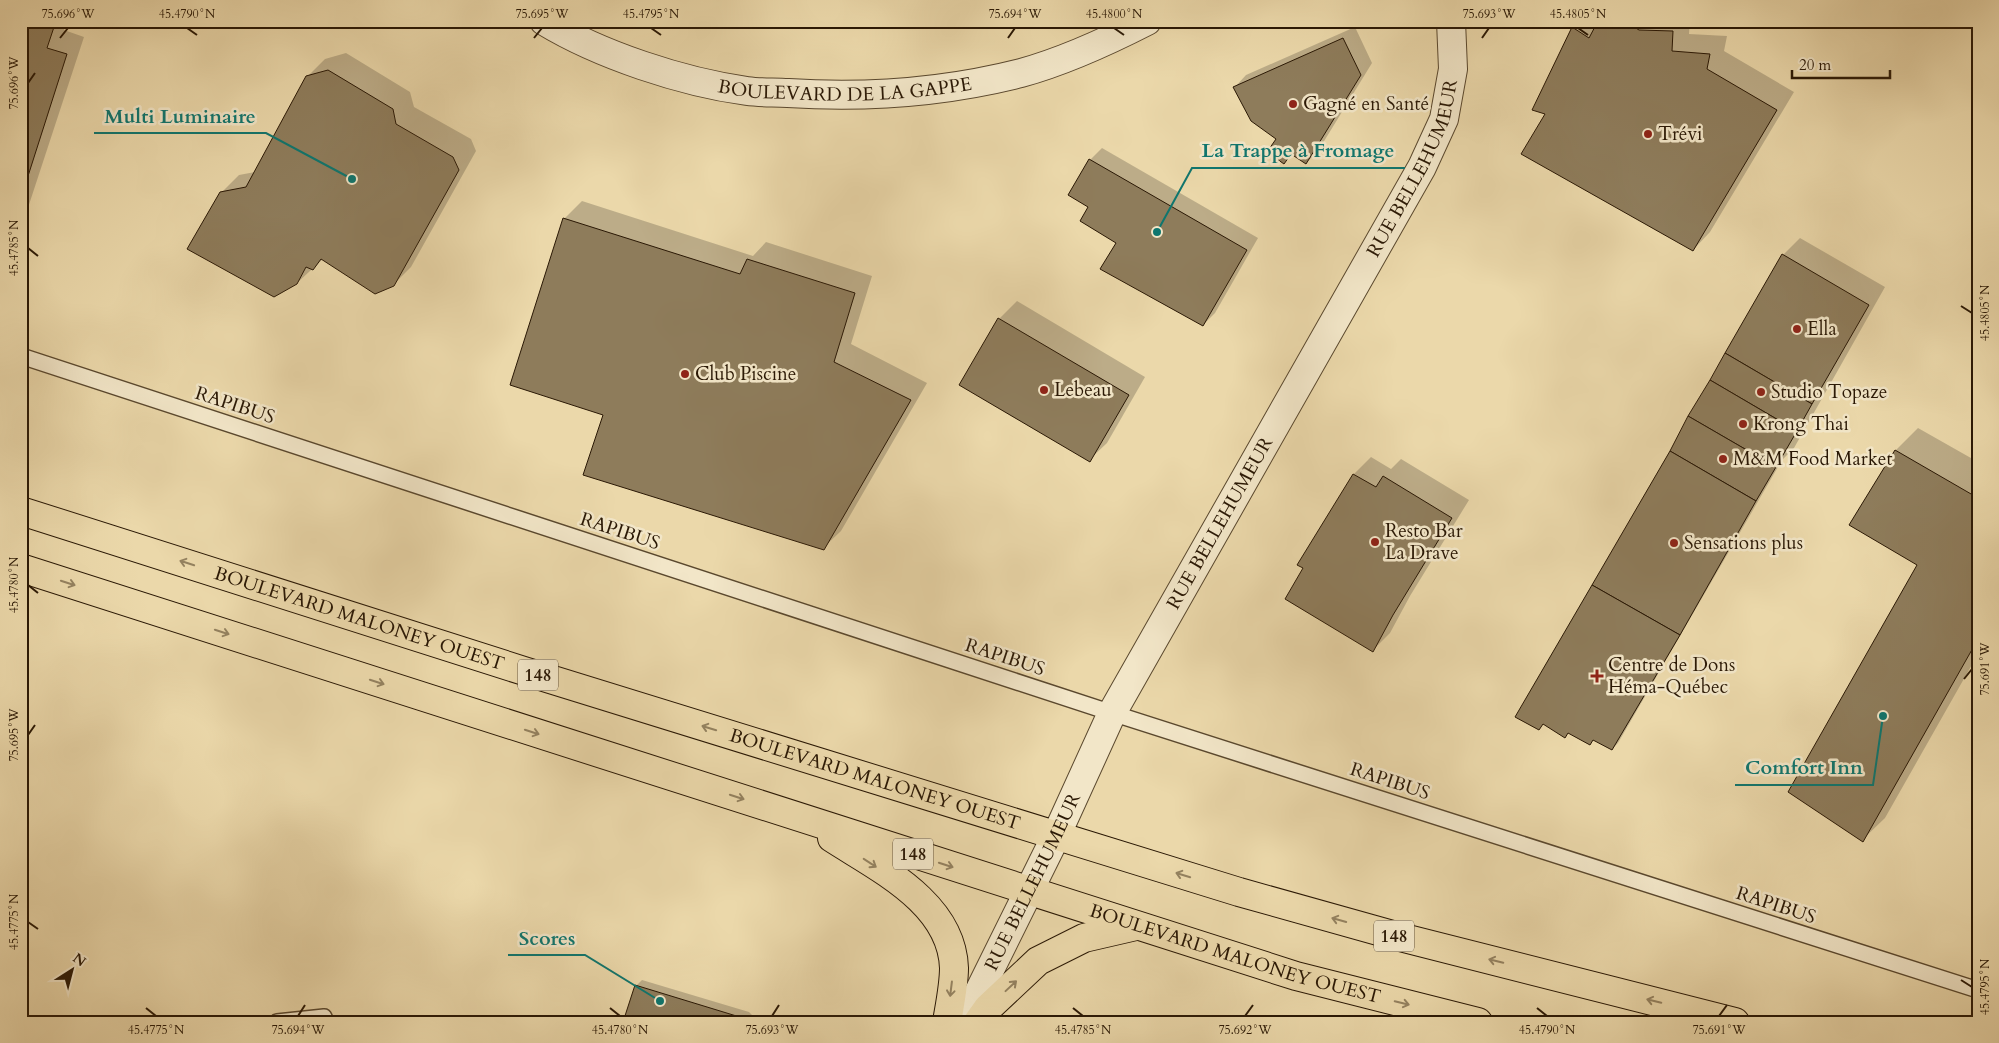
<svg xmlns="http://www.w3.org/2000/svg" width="1999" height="1043" font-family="Cardo,serif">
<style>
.shadow{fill:#0003}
.building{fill:#8e7c5b;stroke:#2a1805}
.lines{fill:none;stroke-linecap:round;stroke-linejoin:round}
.service-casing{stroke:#5a482e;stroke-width:18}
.tertiary-casing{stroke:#5a482e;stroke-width:30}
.primary-casing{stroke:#2a1805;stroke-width:30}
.service{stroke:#f2e6c8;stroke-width:15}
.tertiary{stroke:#f2e6c8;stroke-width:28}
.primary{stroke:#ebd8aa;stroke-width:28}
.oneway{stroke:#948260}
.ticks{fill:none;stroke:#2a1805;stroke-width:2}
.poi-dot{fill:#8f2418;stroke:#f2e6c8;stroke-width:2}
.labels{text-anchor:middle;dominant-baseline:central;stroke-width:5;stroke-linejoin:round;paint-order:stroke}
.shield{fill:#f2e6c8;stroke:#665640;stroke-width:1}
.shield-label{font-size:18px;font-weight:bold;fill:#2a1805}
.street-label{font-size:19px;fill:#2a1805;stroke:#f2e6c8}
.poi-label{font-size:19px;fill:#2a1805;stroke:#f2e6c8;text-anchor:start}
.leader{fill:none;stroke:#0f766e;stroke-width:2}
.callout-dot{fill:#0f766e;stroke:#f2e6c8;stroke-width:2}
.callout-label{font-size:20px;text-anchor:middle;font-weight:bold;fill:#0f766e;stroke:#f2e6c8;stroke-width:5;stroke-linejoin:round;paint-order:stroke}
.neatline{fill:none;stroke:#2a1805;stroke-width:2}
.ticks-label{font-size:12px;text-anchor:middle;fill:#2a1805}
</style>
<rect width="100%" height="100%" fill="#ebd8aa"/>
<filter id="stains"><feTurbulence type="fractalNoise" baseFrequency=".004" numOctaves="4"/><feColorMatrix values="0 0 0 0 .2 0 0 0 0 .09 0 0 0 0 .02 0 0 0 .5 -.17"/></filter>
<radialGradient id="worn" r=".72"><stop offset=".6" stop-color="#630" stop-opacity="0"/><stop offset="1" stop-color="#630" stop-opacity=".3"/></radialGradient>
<g class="shadow">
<path d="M21 21H67L64 30 84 37 21 229Z"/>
<path d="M1580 21H1690L1689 34 1727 36 1724 51 1794 92 1710 232 1693 250 1547 113 1573 28Z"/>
<path d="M1355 27 1372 63 1318 151 1306 163 1293 154 1284 162 1277 139 1235 87 1246 75Z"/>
<path d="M346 53 410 92 414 107 471 139 476 151 411 267 393 285 323 259 297 283 221 193 239 175 255 172 307 77 325 59Z"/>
<path d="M1102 148 1258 238 1215 313 1203 325 1118 242 1090 206V160Z"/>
<path d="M582 201 753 256 766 242 872 276 851 344 927 383 841 531 823 548 605 414 564 219Z"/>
<path d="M1800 238 1885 287 1794 448 1782 460 1618 743 1612 749 1593 739 1544 723 1539 729 1516 717 1783 255Z"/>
<path d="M1017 301 1145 377 1107 443 1089 460 960 384 999 319Z"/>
<path d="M1918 428 1978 462V654L1885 818 1862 840 1919 565 1896 450Z"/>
<path d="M1371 457 1391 469 1401 459 1469 500 1410 596 1390 633 1373 650 1304 568 1299 565 1354 474Z"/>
<path d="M642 980 749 1012 753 1016 755 1022H624L636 986Z"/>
</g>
<g class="building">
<path d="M21 21H56L47 48 67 54 21 198Z"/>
<path d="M1598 21H1625L1639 30 1673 31 1672 51 1710 54 1707 69 1777 110 1693 251 1521 154 1545 114 1532 110 1572 27 1589 38Z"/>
<path d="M1343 38 1361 75 1306 164 1291 154 1284 164 1267 152 1276 139 1251 121 1233 87Z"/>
<path d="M328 70 393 109 396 124 453 157 459 170 394 286 375 294 321 259 313 270 306 267 297 284 274 297 187 249 220 192 246 187 306 76Z"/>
<path d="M1089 159 1247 250 1203 326 1100 269 1116 243 1080 221 1088 207 1068 195Z"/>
<path d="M563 218 740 274 747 259 855 293 834 362 911 400 824 550 583 475 603 415 510 385Z"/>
<path d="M1782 254 1869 305 1812 404 1725 353Z"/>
<path d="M998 318 1129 395 1090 462 959 385Z"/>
<path d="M1725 353 1812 404 1797 431 1710 380Z"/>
<path d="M1710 380 1797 431 1776 467 1688 416Z"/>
<path d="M1688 416 1776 467 1756 501 1670 451Z"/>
<path d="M1895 450 1978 498V639L1863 842 1788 792 1917 565 1849 525Z"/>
<path d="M1670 451 1756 501 1680 635 1592 585Z"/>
<path d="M1353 474 1376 487 1383 476 1452 518 1393 615 1373 652 1285 599 1303 568 1297 565Z"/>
<path d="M1592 585 1680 635 1612 750 1593 740 1590 745 1568 733 1565 738 1543 724 1539 730 1515 717Z"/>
<path d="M635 985 743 1018 748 1022H623Z"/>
</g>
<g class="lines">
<defs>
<g id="service">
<path d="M21 356 1112 713 1978 990"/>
<path d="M277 1022 324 1017 326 1022"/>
</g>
<g id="tertiary">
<path id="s1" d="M544 21C600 55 682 82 747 91 761 93 775 92 788 93 866 98 946 92 1021 73 1065 61 1106 42 1147 21"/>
<path id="s2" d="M964 1022 1056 836 1112 713 1422 167 1444 119 1453 69 1451 21"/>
</g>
<g id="primary">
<path id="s3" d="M21 511 524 671 1239 892 1396 936 1735 1022"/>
<path id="s4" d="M21 568 1296 976 1478 1022"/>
<path d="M832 838C880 869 952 903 954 968 954 985 950 1004 947 1022"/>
<path d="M978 1022 988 1008 1038 961 1084 938 1136 926"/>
</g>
</defs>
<use href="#service" class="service-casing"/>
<use href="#tertiary" class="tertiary-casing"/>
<use href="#primary" class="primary-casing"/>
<use href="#service" class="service"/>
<use href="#tertiary" class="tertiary"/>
<use href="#primary" class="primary"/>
</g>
<defs><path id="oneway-shaft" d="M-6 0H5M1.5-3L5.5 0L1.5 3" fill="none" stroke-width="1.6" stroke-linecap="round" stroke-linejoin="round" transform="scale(1.25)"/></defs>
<g class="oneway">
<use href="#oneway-shaft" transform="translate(187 563) rotate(-162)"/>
<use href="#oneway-shaft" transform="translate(68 583) rotate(18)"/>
<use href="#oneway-shaft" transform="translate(222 632) rotate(18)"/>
<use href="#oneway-shaft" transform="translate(377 682) rotate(18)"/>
<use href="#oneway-shaft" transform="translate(709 728) rotate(-163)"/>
<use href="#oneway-shaft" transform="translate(532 732) rotate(18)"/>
<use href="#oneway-shaft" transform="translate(737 797) rotate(18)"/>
<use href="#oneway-shaft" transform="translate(870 863) rotate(33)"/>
<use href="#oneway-shaft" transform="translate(946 865) rotate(18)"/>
<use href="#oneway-shaft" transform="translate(1183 875) rotate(-163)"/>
<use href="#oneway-shaft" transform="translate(1339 920) rotate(-164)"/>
<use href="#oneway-shaft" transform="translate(1496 961) rotate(-166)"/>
<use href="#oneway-shaft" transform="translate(1011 986) rotate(-43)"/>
<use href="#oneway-shaft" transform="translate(951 989) rotate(97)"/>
<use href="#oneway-shaft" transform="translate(1654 1001) rotate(-166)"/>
<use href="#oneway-shaft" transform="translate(1402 1003) rotate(14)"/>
</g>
<path class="ticks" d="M187 28 197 35M651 28 661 35M1114 28 1124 35M1578 28 1588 35M60 38 68 28M534 38 542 28M1008 38 1015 28M1482 38 1489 28M28 83 35 73M28 248 38 256M1961 306 1972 313M28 585 38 593M1964 679 1972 669M28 735 35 725M28 922 38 929M1961 980 1972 987M146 1008 156 1016M610 1008 620 1016M1073 1008 1083 1016M1537 1008 1547 1016M298 1016 305 1005M772 1016 779 1005M1245 1016 1253 1005M1719 1016 1727 1005"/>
<g class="poi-dot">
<circle cx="1293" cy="104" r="5"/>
<circle cx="1648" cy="134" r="5"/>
<circle cx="1797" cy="329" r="5"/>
<circle cx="685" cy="374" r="5"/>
<circle cx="1044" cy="390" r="5"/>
<circle cx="1761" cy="392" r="5"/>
<circle cx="1743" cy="424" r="5"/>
<circle cx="1723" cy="459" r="5"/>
<circle cx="1375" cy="542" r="5"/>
<circle cx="1674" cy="543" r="5"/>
<path d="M1594.5 668.5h5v5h5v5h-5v5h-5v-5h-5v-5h5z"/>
</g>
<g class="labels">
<g class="shield">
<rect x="518" y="659.5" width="40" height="31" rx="4"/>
<rect x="893" y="838.5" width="40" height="31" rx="4"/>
<rect x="1374" y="920.5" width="40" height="31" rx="4"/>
</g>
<g class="shield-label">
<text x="538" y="675">148</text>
<text x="913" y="854">148</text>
<text x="1394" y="936">148</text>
</g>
<g class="street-label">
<text stroke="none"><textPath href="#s1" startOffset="314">BOULEVARD DE LA GAPPE</textPath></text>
<text stroke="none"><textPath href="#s2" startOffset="966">RUE BELLEHUMEUR</textPath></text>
<text transform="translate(235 405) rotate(18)">RAPIBUS</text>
<text stroke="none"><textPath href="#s2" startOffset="561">RUE BELLEHUMEUR</textPath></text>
<text transform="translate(620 531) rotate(18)">RAPIBUS</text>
<text stroke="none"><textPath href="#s3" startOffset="355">BOULEVARD MALONEY OUEST</textPath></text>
<text transform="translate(1005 657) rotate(18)">RAPIBUS</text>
<text stroke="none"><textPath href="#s3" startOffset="895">BOULEVARD MALONEY OUEST</textPath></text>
<text transform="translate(1390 781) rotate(18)">RAPIBUS</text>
<text stroke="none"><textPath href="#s2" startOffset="156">RUE BELLEHUMEUR</textPath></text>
<text transform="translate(1776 905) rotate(18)">RAPIBUS</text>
<text stroke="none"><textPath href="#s4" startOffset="1274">BOULEVARD MALONEY OUEST</textPath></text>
</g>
<g class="poi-label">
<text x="1303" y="104">Gagné en Santé</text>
<text x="1658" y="134">Trévi</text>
<text x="1807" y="329">Ella</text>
<text x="695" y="374">Club Piscine</text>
<text x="1054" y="390">Lebeau</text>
<text x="1771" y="392">Studio Topaze</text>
<text x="1753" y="424">Krong Thai</text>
<text x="1733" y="459">M&amp;M Food Market</text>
<text x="1385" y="531">Resto Bar<tspan x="1385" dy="22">La Drave</tspan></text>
<text x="1684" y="543">Sensations plus</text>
<text x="1608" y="665">Centre de Dons<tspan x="1608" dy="22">Héma-Québec</tspan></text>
</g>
</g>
<path class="leader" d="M352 179L266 133H94M1157 232L1192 168H1405M1883 716L1873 785H1735M660 1001L585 955H508"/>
<g class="callout-dot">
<circle cx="352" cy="179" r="5"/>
<circle cx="1157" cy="232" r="5"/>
<circle cx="1883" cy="716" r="5"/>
<circle cx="660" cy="1001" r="5"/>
</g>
<g class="callout-label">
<text x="180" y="123">Multi Luminaire</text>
<text x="1298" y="157">La Trappe à Fromage</text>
<text x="1804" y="774">Comfort Inn</text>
<text x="547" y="945">Scores</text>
</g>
<rect width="1999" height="1043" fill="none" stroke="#ebd8aa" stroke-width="55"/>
<g transform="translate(72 970) rotate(36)" stroke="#f2e6c8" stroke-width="4" paint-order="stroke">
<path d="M0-4L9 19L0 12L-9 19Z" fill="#2a1805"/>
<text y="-8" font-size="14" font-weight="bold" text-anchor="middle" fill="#2a1805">N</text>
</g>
<path d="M1792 70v8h98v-8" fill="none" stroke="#2a1805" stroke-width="2.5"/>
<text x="1799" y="70" font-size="15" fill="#2a1805" stroke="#f2e6c8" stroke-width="4" paint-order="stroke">20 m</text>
<rect x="28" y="28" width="1944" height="988" class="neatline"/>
<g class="ticks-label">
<text x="68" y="18">75.696°W</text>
<text x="187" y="18">45.4790°N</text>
<text x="542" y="18">75.695°W</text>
<text x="651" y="18">45.4795°N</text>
<text x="1015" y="18">75.694°W</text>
<text x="1114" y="18">45.4800°N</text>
<text x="1489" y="18">75.693°W</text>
<text x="1578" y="18">45.4805°N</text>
<text transform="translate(14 83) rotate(-90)" y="4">75.696°W</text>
<text transform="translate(14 248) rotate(-90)" y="4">45.4785°N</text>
<text transform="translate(1985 313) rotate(-90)" y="4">45.4805°N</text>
<text transform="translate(14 585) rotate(-90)" y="4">45.4780°N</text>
<text transform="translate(1985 669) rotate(-90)" y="4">75.691°W</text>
<text transform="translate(14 735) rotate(-90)" y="4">75.695°W</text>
<text transform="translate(14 922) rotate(-90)" y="4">45.4775°N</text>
<text transform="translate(1985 987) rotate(-90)" y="4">45.4795°N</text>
<text x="156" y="1034">45.4775°N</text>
<text x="298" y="1034">75.694°W</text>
<text x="620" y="1034">45.4780°N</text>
<text x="772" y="1034">75.693°W</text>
<text x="1083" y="1034">45.4785°N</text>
<text x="1245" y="1034">75.692°W</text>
<text x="1547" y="1034">45.4790°N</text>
<text x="1719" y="1034">75.691°W</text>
</g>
<rect width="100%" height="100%" filter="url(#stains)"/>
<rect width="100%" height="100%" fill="url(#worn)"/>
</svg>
